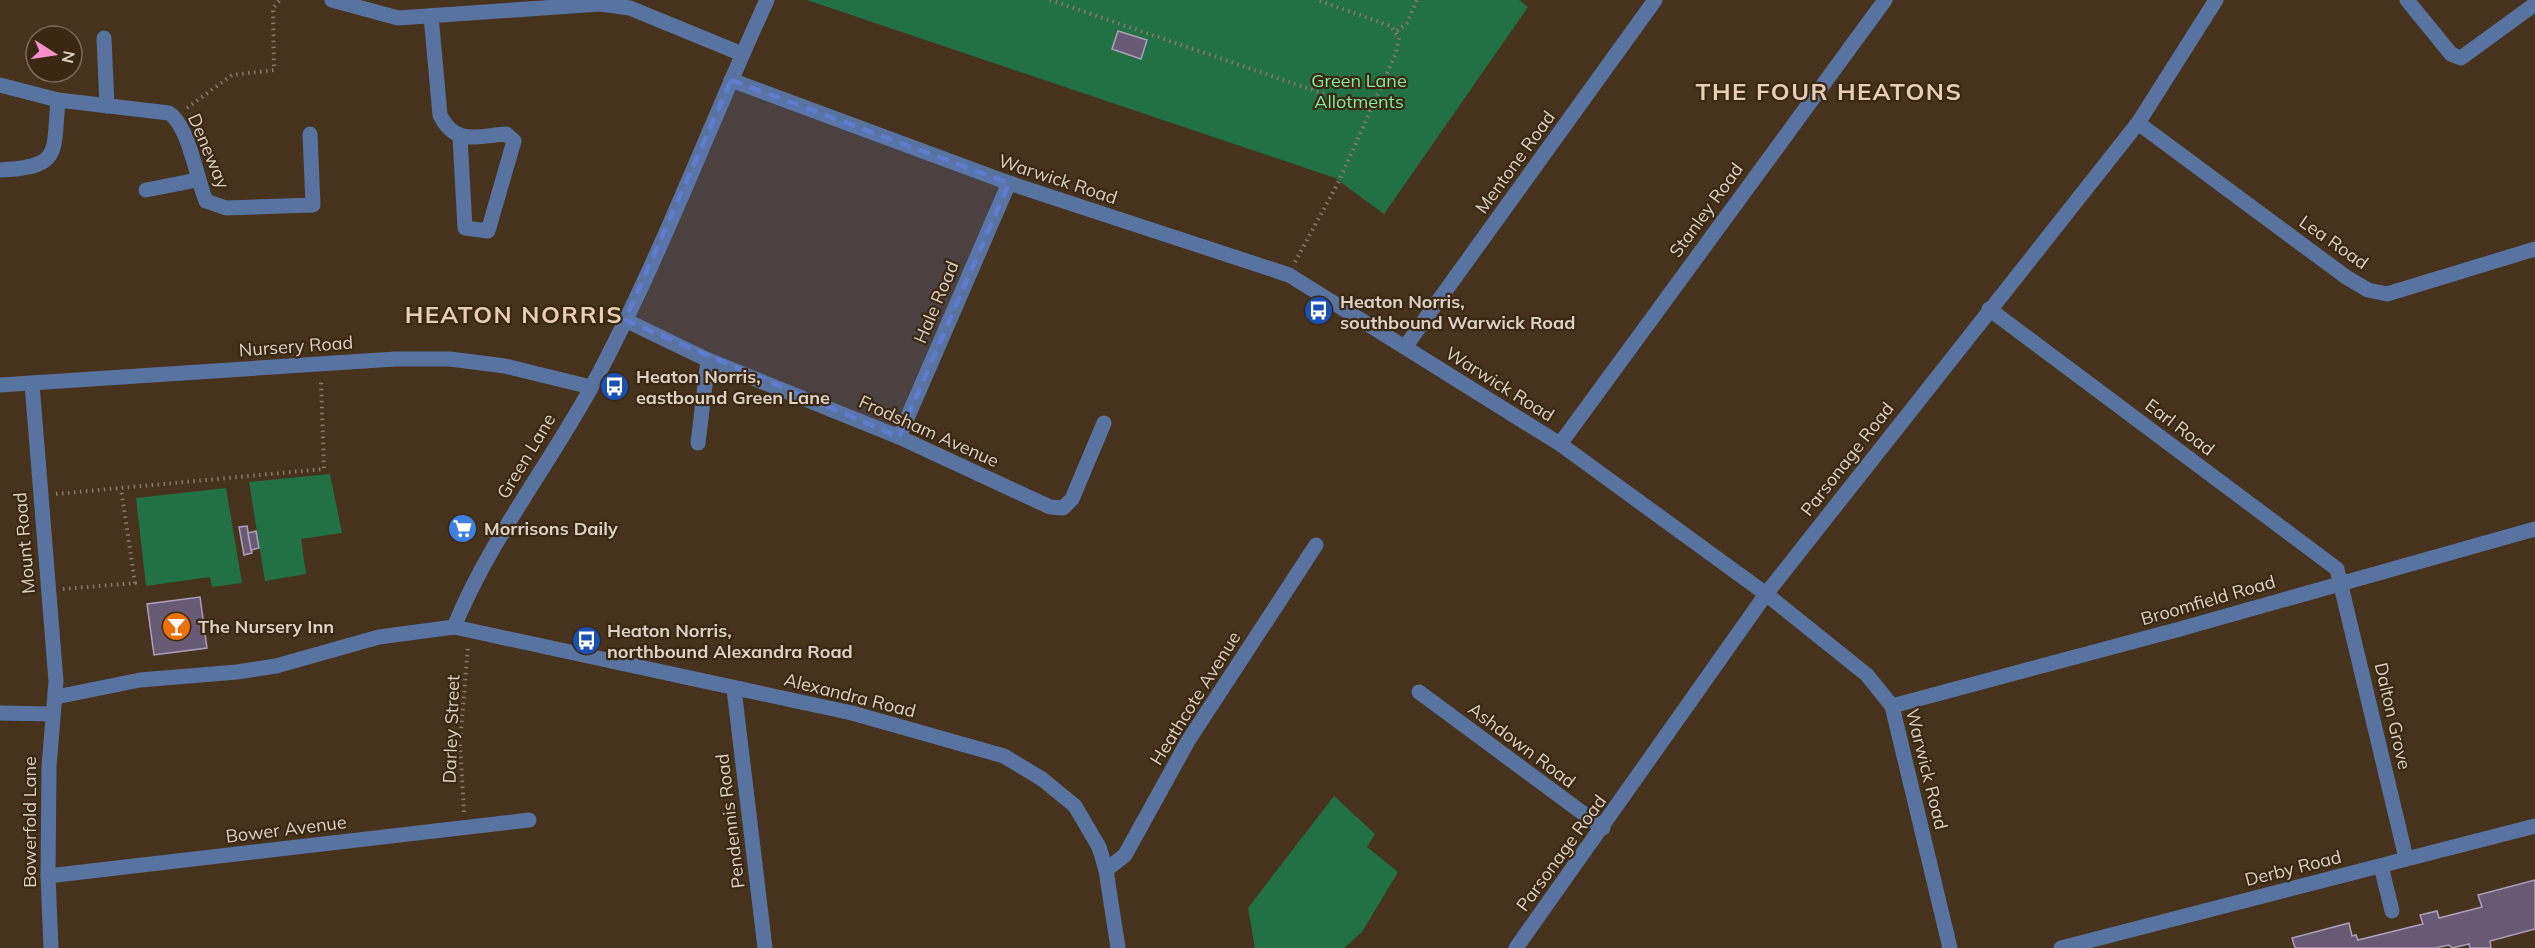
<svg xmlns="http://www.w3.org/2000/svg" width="2535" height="948" font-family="Mulish,sans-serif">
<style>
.green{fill:#227144}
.building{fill:#685a74;stroke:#af9fbc;stroke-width:1.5}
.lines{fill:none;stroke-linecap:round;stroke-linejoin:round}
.path{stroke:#8a7968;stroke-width:4;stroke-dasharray:1.5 4.5;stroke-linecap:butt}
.minor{stroke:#5873a0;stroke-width:15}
.marked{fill:#607cd1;fill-opacity:0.2;stroke:#607cd1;stroke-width:4.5;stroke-dasharray:12 8;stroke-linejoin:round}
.labels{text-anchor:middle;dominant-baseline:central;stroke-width:4.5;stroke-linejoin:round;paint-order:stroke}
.park-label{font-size:18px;fill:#7eeba6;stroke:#3b2813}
.street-label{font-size:18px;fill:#ddd0c4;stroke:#3b2813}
.poi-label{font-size:18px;font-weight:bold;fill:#ddd0c4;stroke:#3b2813;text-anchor:start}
.district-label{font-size:24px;font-weight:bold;letter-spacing:1.5px;fill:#e8ceb5;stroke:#3b2813}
</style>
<rect width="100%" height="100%" fill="#46321d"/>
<g class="green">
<path d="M807 0H1519L1528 7 1384 214 1335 178Z"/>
<path d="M330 474 342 533 301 539 306 574 265 581 249 482Z"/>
<path d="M226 488 242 583 212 587 210 577 146 586 136 498Z"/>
<path d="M1334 796 1375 834 1367 847 1398 872 1362 932 1344 948H1255L1248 908Z"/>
</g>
<g class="building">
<path d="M1118 31 1147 40 1141 59 1112 49Z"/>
<path d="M247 526 252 553 244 555 239 527Z"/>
<path d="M256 531 259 548 251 550 248 533Z"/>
<path d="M200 597 207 648 154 655 147 604Z"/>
<path d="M2535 880V929L2490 941 2491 948H2470L2469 944 2452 948 2449 945 2435 948H2295L2292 938 2349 923 2352 936 2356 935 2358 940 2423 924 2420 915 2437 911 2439 918 2482 907 2478 895Z"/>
</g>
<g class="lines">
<g class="path">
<path d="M1050 0 1371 110"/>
<path d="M1397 31 1407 23 1417 0"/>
<path d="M187 108 232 75 274 70 273 8 280 0"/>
<path d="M1295 262 1339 181 1396 53 1399 38 1391 26 1317 0"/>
<path d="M56 494 324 469 321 380"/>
<path d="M63 589 135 583 121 489"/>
<path d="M464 812 460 743 468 646"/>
</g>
<g class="minor">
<path d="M332 0 398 18 600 4 630 8 742 54"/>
<path d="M2407 0 2451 54 2461 58 2535 4"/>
<path d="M431 16 440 115C455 146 477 136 506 134L514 141 488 231 465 228 460 137"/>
<path d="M104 38 107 106"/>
<path d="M731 80 1009 183 1289 275 1560 444 1766 594 1867 675 1892 706 1950 948"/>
<path d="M0 85 58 100 169 113C189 126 196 177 206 201L226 208 313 205 310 134"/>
<path d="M2138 123 2346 277 2368 290 2387 294 2535 249"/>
<path d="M0 170C62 167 53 154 58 100"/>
<path d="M146 190 197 180"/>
<path d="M1989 309 2337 569 2406 858"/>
<path d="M625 320 708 360 899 437 1050 507 1063 508 1072 499 1104 423"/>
<path d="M1405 347 1655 0"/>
<path d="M32 384 56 681 49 767 48 876 51 948"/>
<path d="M0 385 395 359H450L505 366 591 387"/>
<path d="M899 437 1009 183"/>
<path d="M698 443 708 360"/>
<path d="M1560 444 1885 0"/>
<path d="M454 627C489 541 548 467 592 386 659 262 708 128 767 0"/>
<path d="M734 689 765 948"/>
<path d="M1419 692 1603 828"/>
<path d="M56 697 140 680 237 672 276 666 379 637 454 627 852 713 1004 756 1042 779 1075 806 1099 847 1106 870 1118 948"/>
<path d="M1892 706 2180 629 2535 529"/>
<path d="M0 713 52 714"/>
<path d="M2381 866 2392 911"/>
<path d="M1106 870 1125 855 1188 741 1316 545"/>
<path d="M48 876 529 820"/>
<path d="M1516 948 1766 594 2138 123 2216 0"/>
<path d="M2061 948 2535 826"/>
</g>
</g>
<path class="marked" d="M731 80 1009 183 899 437 625 320Z"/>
<defs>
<symbol id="bus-disc" viewBox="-11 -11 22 22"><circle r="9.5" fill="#1a4fb4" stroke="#3b2813"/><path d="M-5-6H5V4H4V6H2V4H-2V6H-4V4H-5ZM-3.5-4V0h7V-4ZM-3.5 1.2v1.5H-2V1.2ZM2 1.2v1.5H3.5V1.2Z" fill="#fff"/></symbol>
<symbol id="supermarket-disc" viewBox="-11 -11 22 22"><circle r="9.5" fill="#3f7fe0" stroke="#3b2813"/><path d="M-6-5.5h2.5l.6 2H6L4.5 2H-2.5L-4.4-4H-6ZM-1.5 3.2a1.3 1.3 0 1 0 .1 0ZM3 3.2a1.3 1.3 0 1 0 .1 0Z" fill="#fff"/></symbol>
<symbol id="bar-disc" viewBox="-11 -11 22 22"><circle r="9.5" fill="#e8710a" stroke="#3b2813"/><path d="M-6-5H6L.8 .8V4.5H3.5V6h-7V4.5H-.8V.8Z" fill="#fff"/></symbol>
</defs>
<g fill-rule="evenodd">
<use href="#bus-disc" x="1302" y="294" width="33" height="33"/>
<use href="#bus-disc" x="598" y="370" width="33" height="33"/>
<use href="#supermarket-disc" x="446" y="512" width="33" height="33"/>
<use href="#bar-disc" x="160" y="610" width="33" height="33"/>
<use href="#bus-disc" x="570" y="624" width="33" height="33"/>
</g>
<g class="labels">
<g class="park-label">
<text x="1359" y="80">Green Lane<tspan x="1359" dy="21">Allotments</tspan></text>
</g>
<g class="street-label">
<text transform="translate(209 151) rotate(67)">Deneway</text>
<text transform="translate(1515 162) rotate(-54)">Mentone Road</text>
<text transform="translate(1058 179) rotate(18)">Warwick Road</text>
<text transform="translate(1706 210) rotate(-54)">Stanley Road</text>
<text transform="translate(2334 242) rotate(35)">Lea Road</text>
<text transform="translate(936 302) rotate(-67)">Hale Road</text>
<text transform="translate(296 346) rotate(-4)">Nursery Road</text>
<text transform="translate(1500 384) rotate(32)">Warwick Road</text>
<text transform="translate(2180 427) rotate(37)">Earl Road</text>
<text transform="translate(929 431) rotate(24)">Frodsham Avenue</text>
<text transform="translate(526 456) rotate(-59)">Green Lane</text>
<text transform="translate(1847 459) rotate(-52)">Parsonage Road</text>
<text transform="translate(24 543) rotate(-95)">Mount Road</text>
<text transform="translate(2208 600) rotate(-16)">Broomfield Road</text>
<text transform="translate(850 695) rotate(14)">Alexandra Road</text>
<text transform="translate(1195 698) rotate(-58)">Heathcote Avenue</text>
<text transform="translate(2393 716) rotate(77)">Dalton Grove</text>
<text transform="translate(451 729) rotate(-88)">Darley Street</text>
<text transform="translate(1522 745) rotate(37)">Ashdown Road</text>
<text transform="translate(1927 769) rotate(76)">Warwick Road</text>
<text transform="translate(730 821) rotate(-97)">Pendennis Road</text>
<text transform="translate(29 822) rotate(-90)">Bowerfold Lane</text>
<text transform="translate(286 829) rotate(-7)">Bower Avenue</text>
<text transform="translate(1561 853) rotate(-54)">Parsonage Road</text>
<text transform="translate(2293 868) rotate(-14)">Derby Road</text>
</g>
<g class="poi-label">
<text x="1340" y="301">Heaton Norris,<tspan x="1340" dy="21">southbound Warwick Road</tspan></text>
<text x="636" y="376">Heaton Norris,<tspan x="636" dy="21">eastbound Green Lane</tspan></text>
<text x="484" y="528">Morrisons Daily</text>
<text x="198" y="626">The Nursery Inn</text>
<text x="607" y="630">Heaton Norris,<tspan x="607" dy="21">northbound Alexandra Road</tspan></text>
</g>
<g class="district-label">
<text x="1829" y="91">THE FOUR HEATONS</text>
<text x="514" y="314">HEATON NORRIS</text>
</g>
</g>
<g transform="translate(54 54) rotate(102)"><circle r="28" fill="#3b2813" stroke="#7c6b5a" stroke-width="1.5"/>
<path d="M0-4.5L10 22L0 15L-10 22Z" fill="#f98fca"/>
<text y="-9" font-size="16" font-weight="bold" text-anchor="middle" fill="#ddd0c4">N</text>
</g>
</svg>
